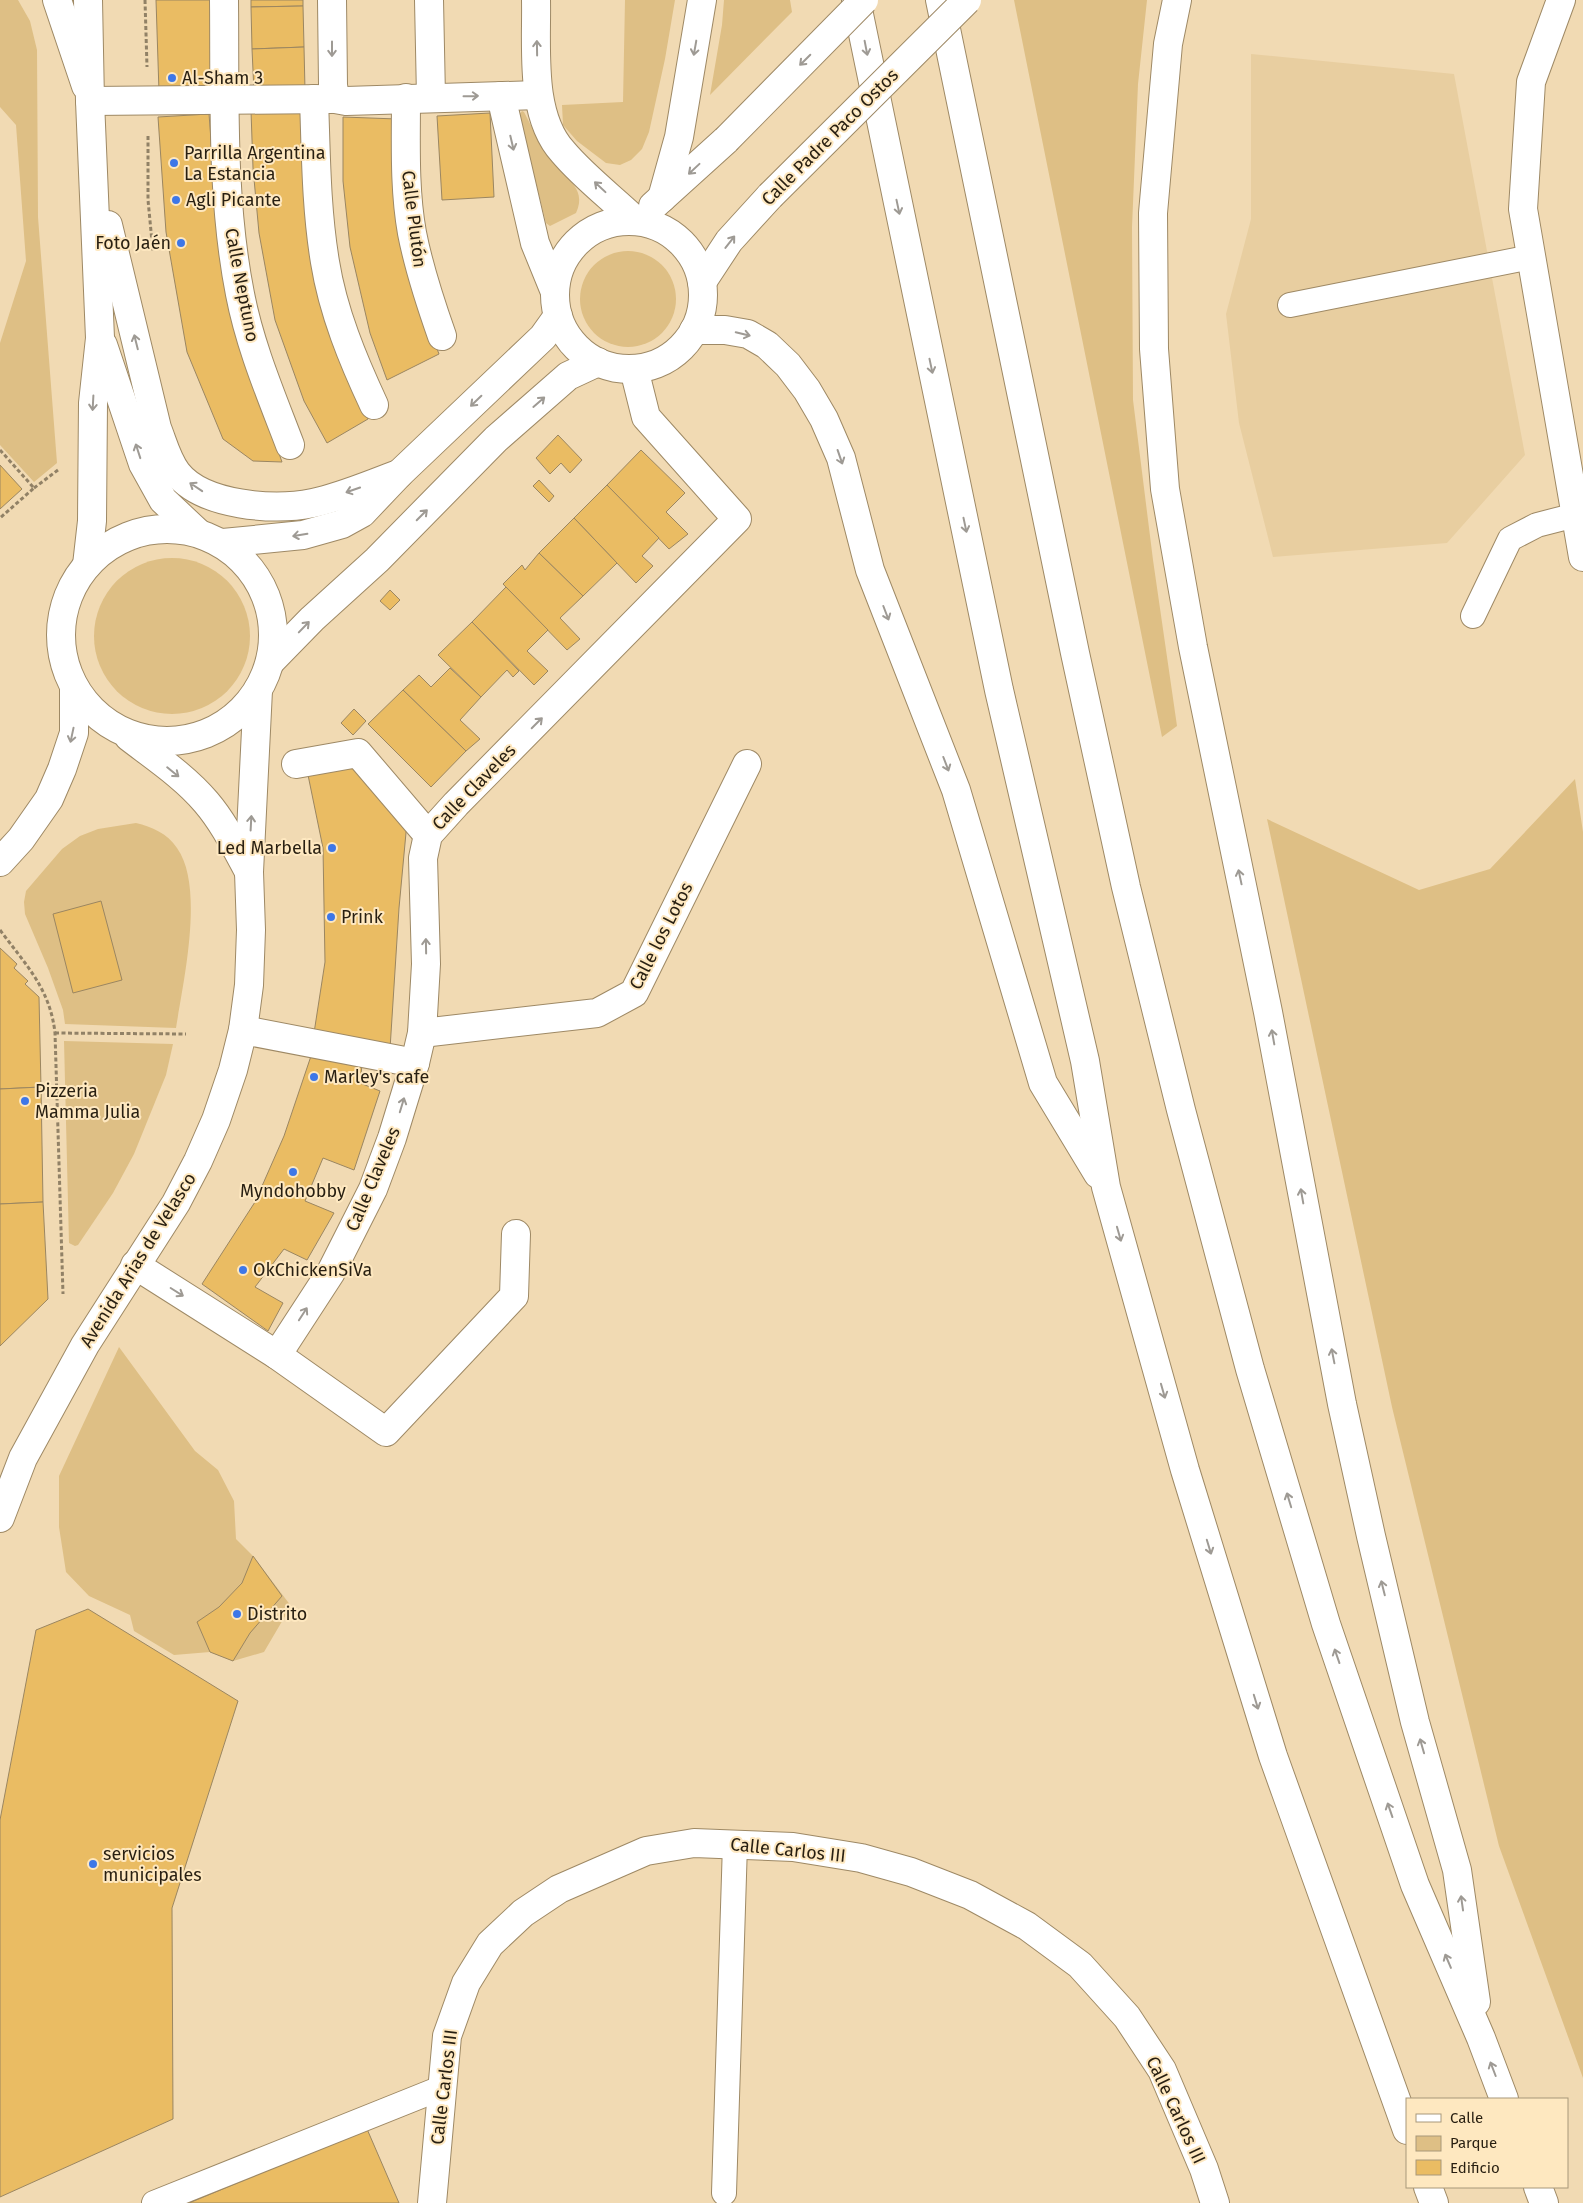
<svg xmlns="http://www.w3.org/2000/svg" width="1583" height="2203" font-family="'Fira Sans',sans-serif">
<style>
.built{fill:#e8cea0}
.green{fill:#debf85}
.building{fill:#eabc63;stroke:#9b8661}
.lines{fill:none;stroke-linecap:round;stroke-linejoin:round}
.service-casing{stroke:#9e8965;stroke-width:26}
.pedestrian-casing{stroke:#9e8965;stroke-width:30}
.minor-casing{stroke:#9e8965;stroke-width:30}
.secondary-casing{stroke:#9e8965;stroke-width:30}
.motorway-casing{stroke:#9e8965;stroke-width:30}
.path{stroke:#918166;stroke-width:3;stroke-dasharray:4 2.5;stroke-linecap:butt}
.service{stroke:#fff;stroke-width:24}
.pedestrian{stroke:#fff;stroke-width:28}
.minor{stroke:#fff;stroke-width:28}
.secondary{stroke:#fff;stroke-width:28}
.motorway{stroke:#fff;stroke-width:28}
.secondary-bridge-casing{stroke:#9e8965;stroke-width:30;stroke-linecap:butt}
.secondary-bridge{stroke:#fff;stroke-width:28}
.oneway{stroke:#9e9a94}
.poi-dot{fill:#3e77e7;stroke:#fee8c0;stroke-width:2}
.labels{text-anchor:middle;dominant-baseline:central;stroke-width:4;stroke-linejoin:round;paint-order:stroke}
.poi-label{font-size:18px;fill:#281f11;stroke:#fee8c0;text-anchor:start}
.street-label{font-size:18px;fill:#281f11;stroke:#fee8c0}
</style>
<rect width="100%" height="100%" fill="#f1dab3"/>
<path class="built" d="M1251 54 1454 74 1525 455 1447 543 1273 557 1239 423 1226 314 1251 219Z"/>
<g class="green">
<path d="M0 0H18L30 21 37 50 38 217 57 463 34 482 0 445V343L26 261 16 125 0 107Z"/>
<path d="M625 0H675L665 59 649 132 642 149 631 160 620 165 606 163 577 141 563 125 562 105 623 102Z"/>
<path d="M724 0H790L792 12 710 95 722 25Z"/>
<path d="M1014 0H1147L1138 84 1132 227 1133 400 1153 560 1177 726 1162 737Z"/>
<path d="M522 111 524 112C532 127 539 143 549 157 560 175 589 187 576 213L550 226 546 223 519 115Z"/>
<circle cx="628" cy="299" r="48"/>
<circle cx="172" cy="636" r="78"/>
<path d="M1575 779 1583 832V2078L1499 1846 1392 1407 1267 819 1419 890 1490 869Z"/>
<path d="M136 823C152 827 167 833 177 848 205 887 183 983 176 1028L65 1024 63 1010 48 968 25 914 24 902 26 891 62 849 80 836 98 829Z"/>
<path d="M64 1041 173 1044 166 1075 134 1154 113 1193 78 1245 75 1246 69 1243Z"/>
<path d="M119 1347 195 1451 218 1470 234 1501 236 1539 253 1556 291 1606 264 1652 233 1661 210 1652 174 1655 134 1631 130 1615 89 1596 66 1572 59 1527V1476Z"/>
</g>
<g class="building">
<path d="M156 0H212L216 90 159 92Z"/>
<path d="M251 0H303V6L251 7Z"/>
<path d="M303 6 304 47 252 49 251 7Z"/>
<path d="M304 47 305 90 254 92 252 49Z"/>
<path d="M251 111H304L336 344 368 419 327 443 304 401 275 320 259 233 253 168Z"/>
<path d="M490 113 494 197 442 200 437 116Z"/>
<path d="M209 114 218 229 239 340 282 462 253 461 223 439 187 352 166 232 158 117Z"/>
<path d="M343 117 397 119 416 294 439 354 387 380 370 333 350 247 343 181Z"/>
<path d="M558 435 582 460 570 473 561 463 550 474 536 458Z"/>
<path d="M641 450 685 493 666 512 688 534 669 549 607 485Z"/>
<path d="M0 465 22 489 0 509Z"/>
<path d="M539 480 554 496 549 502 533 486Z"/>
<path d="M607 485 659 538 642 556 653 566 636 583 574 518Z"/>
<path d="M574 518 617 563 583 596 539 553Z"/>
<path d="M539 553 583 596 560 618 580 639 567 650 503 584 522 565 525 570Z"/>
<path d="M506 587 548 630 527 651 548 671 534 685 472 622Z"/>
<path d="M390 590 400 600 390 610 380 601Z"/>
<path d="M472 622 519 671 513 677 507 670 481 697 438 655Z"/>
<path d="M450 668 481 697 460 720 480 739 466 751 403 690 419 675 431 687Z"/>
<path d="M403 690 466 751 431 787 368 724Z"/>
<path d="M354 709 366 721 353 735 341 723Z"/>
<path d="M353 765 407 822 399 908 390 1049 314 1033 325 962 323 848 308 775Z"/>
<path d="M101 901 122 980 73 993 53 914Z"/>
<path d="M0 948 17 964 14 968 28 981 25 984 39 997 41 1087 0 1089Z"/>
<path d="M311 1056 362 1065 360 1083 380 1091 354 1170 323 1158 305 1201 334 1213 307 1260 284 1249 255 1287 283 1303 268 1331 202 1284 255 1202 284 1136Z"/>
<path d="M41 1087 43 1202 0 1204V1089Z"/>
<path d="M43 1202 48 1299 0 1346V1204Z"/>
<path d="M253 1556 282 1596 250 1633 233 1661 210 1652 197 1622 219 1607 242 1583Z"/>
<path d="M88 1609 238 1701 172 1908 173 2119 0 2197V1820L36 1630Z"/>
<path d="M367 2129 399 2203H189Z"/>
</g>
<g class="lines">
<defs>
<g id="service">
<path d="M1290 305 1531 257"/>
<path d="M1473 616 1510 539 1537 525 1576 515"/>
<path d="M724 2193 735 1844"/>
<path d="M154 2203 441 2088"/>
</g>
<g id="pedestrian">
<path d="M224 0C225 98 221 198 240 294 250 346 271 395 290 445"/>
<path d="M429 0 431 97"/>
<path d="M406 98C406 142 404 189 412 233 419 269 430 302 442 336"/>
<path d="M314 99C316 154 316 208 325 262 333 312 353 360 374 405"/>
<path d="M90 101 331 99"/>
<path d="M296 764 358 753 428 835"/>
<path d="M243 1030 415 1063"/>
</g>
<g id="minor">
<path d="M57 0 86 86"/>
<path d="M332 0 333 85 335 99 346 101 538 95"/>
<path d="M536 0C537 47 529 115 563 152 584 177 612 198 636 221"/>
<path d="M1561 0 1531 82 1523 209 1583 557"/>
<path d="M501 96 535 243 555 292"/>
<path d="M0 862 21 839 49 799 62 769 74 733V687"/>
<path d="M422 1033 597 1013 634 993 747 764"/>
<path d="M135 1265 277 1355 386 1432 514 1296 516 1234"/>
<path d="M277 1355 331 1272 373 1189 392 1138 415 1063 422 1033 426 964 423 858 428 835 456 804 737 519 646 417 634 369"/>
<path d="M432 2203 447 2036 466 1983 490 1944 523 1913 559 1889 646 1851 694 1843 793 1847 861 1858 911 1872 970 1895 1027 1926 1080 1965 1127 2017 1162 2070 1204 2169 1215 2203"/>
</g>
<g id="secondary">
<path d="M653 206 726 140"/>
<circle cx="629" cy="295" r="74"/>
<path d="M108 225 157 428C163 443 167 460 177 473 203 506 274 511 313 503 342 497 371 484 399 474"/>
<path d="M702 282 729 241 770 196"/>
<path d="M103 345 143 464 163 500 197 532"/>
<circle cx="167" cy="635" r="106"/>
<path d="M223 543 303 535 342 524 362 513 399 474 543 337 558 316"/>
<path d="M87 565 92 521 93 403 100 338 90 101 88 0"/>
<path d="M270 662 312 619 377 560 496 439 568 376 598 362"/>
<path d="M129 737C155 757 185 777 206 802 224 823 236 848 249 872"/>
<path d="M0 1518 23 1458 85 1345 176 1203 198 1161 216 1120 233 1070 243 1030 249 985 251 930 249 872 258 690"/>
</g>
<g id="motorway">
<path d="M856 0 999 690 1085 1061 1106 1187 1185 1470 1273 1756 1407 2130"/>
<path d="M940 0 1075 653 1126 887 1181 1110 1250 1369 1326 1624 1415 1885 1481 2038 1504 2099"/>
<path d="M1177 0 1168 44 1153 213 1154 349 1165 489 1193 647 1268 1012 1342 1404 1371 1536 1415 1722 1457 1870 1476 2002"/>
<path d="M662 198 679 137 702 0"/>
<path d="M694 330H725L748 334 767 345 788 365 807 390 824 419 841 458 870 570 956 790 1043 1083 1098 1174"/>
<path d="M1428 2187 1434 2203"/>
<path d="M1538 2187 1544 2203"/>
</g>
</defs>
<use href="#service" class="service-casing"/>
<use href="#pedestrian" class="pedestrian-casing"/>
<use href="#minor" class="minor-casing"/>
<use href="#secondary" class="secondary-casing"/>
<use href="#motorway" class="motorway-casing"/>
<g class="path">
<path d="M145 0 147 67"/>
<path d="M148 136V200L153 252"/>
<path d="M0 450 34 488 0 518"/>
<path d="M34 488 58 470"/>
<path d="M0 930C25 964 50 988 55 1033L63 1294"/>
<path d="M55 1033 186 1034"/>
</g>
<use href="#service" class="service"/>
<use href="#pedestrian" class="pedestrian"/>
<use href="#minor" class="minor"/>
<use href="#secondary" class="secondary"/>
<use href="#motorway" class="motorway"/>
<defs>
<g id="secondary-bridge">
<path d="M726 140 864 0"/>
<path d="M770 196 967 0"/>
</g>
</defs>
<use href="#secondary-bridge" class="secondary-bridge-casing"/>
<use href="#secondary-bridge" class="secondary-bridge"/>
</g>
<defs><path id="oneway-shaft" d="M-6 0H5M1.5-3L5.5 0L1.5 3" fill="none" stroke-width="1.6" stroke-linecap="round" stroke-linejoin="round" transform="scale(1.25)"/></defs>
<g class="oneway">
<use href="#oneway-shaft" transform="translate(537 48) rotate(-91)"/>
<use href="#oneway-shaft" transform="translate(695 48) rotate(100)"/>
<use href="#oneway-shaft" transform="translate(866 48) rotate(79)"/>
<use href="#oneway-shaft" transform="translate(332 49) rotate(90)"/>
<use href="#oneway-shaft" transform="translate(805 60) rotate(135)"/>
<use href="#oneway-shaft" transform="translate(471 96) rotate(-1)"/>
<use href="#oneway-shaft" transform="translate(512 143) rotate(77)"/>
<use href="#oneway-shaft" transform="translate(694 169) rotate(137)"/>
<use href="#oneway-shaft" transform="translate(600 187) rotate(-137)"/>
<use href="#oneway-shaft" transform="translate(898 207) rotate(78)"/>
<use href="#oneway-shaft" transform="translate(730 242) rotate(-52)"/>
<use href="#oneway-shaft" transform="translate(743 334) rotate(14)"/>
<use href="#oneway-shaft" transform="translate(136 342) rotate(-104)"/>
<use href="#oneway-shaft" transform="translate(931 366) rotate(78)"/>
<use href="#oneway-shaft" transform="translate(476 401) rotate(136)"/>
<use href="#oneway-shaft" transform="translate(539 402) rotate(-41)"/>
<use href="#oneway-shaft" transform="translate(93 403) rotate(93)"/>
<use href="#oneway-shaft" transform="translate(138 451) rotate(-108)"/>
<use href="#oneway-shaft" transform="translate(840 457) rotate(71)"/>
<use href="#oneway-shaft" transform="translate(196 487) rotate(-146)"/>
<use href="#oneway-shaft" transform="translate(353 490) rotate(161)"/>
<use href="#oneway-shaft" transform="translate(422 515) rotate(-45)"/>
<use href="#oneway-shaft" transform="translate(965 525) rotate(78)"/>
<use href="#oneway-shaft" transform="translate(300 535) rotate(171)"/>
<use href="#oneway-shaft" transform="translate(886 613) rotate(69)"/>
<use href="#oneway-shaft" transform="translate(304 627) rotate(-46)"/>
<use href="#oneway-shaft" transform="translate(537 723) rotate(-45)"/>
<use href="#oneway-shaft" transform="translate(72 735) rotate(102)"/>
<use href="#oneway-shaft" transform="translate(946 764) rotate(69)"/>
<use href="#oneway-shaft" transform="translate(173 772) rotate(39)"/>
<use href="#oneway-shaft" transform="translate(251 823) rotate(-87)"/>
<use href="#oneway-shaft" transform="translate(1240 877) rotate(-102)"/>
<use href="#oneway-shaft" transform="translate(426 946) rotate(-91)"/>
<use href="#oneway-shaft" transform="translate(1273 1037) rotate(-100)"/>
<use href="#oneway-shaft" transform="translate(402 1105) rotate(-73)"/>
<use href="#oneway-shaft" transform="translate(1302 1196) rotate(-100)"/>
<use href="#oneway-shaft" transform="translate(1119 1234) rotate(74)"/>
<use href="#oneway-shaft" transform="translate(177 1292) rotate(32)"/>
<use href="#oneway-shaft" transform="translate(303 1314) rotate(-57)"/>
<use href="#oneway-shaft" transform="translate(1333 1356) rotate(-101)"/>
<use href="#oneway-shaft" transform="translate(1163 1391) rotate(74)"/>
<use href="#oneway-shaft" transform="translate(1289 1500) rotate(-107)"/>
<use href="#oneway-shaft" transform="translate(1209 1547) rotate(73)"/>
<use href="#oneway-shaft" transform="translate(1383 1588) rotate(-104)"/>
<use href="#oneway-shaft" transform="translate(1337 1656) rotate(-109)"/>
<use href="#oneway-shaft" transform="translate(1256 1702) rotate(73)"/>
<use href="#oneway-shaft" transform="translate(1422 1746) rotate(-106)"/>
<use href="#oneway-shaft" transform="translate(1390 1810) rotate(-109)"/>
<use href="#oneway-shaft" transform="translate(1462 1903) rotate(-98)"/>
<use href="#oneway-shaft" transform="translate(1448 1961) rotate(-113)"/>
<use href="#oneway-shaft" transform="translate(1493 2069) rotate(-111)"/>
</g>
<g class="poi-dot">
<circle cx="172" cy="78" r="5"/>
<circle cx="174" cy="163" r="5"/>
<circle cx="176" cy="200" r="5"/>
<circle cx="181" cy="243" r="5"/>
<circle cx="332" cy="848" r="5"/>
<circle cx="331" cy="917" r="5"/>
<circle cx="314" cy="1077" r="5"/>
<circle cx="25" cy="1101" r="5"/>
<circle cx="293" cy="1172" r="5"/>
<circle cx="243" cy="1270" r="5"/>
<circle cx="237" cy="1614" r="5"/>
<circle cx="93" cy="1864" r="5"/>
</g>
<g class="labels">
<g class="poi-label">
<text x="182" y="78">Al-Sham 3</text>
<text x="184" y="153">Parrilla Argentina<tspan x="184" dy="21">La Estancia</tspan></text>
<text x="186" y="200">Agli Picante</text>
<text x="171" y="243" text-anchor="end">Foto Jaén</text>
<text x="322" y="848" text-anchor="end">Led Marbella</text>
<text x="341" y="917">Prink</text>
<text x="324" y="1077">Marley's cafe</text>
<text x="35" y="1091">Pizzeria<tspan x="35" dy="21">Mamma Julia</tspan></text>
<text x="293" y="1191" text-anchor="middle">Myndohobby</text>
<text x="253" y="1270">OkChickenSiVa</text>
<text x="247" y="1614">Distrito</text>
<text x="103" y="1854">servicios<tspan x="103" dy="21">municipales</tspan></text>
</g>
<g class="street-label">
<text transform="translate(830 137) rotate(-45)">Calle Padre Paco Ostos</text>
<text transform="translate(414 219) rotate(83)">Calle Plutón</text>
<text transform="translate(242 285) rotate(79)">Calle Neptuno</text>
<text transform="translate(474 787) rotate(-46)">Calle Claveles</text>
<text transform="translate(661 936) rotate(-63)">Calle los Lotos</text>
<text transform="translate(373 1179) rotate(-67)">Calle Claveles</text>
<text transform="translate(138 1260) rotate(-58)">Avenida Arias de Velasco</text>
<text transform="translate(788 1850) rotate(6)">Calle Carlos III</text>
<text transform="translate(444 2087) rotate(-83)">Calle Carlos III</text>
<text transform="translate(1176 2110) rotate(65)">Calle Carlos III</text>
</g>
</g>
<rect x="1406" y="2098" width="162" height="90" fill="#fee8c0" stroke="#a8987a"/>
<rect x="1416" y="2114" width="25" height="8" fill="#ffffff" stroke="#a8987a"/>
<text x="1450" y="2123" font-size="15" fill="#281f11">Calle</text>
<rect x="1416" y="2136" width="25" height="15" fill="#debf85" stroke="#a8987a"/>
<text x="1450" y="2148" font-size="15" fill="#281f11">Parque</text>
<rect x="1416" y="2160" width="25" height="15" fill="#eabc63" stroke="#a8987a"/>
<text x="1450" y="2173" font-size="15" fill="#281f11">Edificio</text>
</svg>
